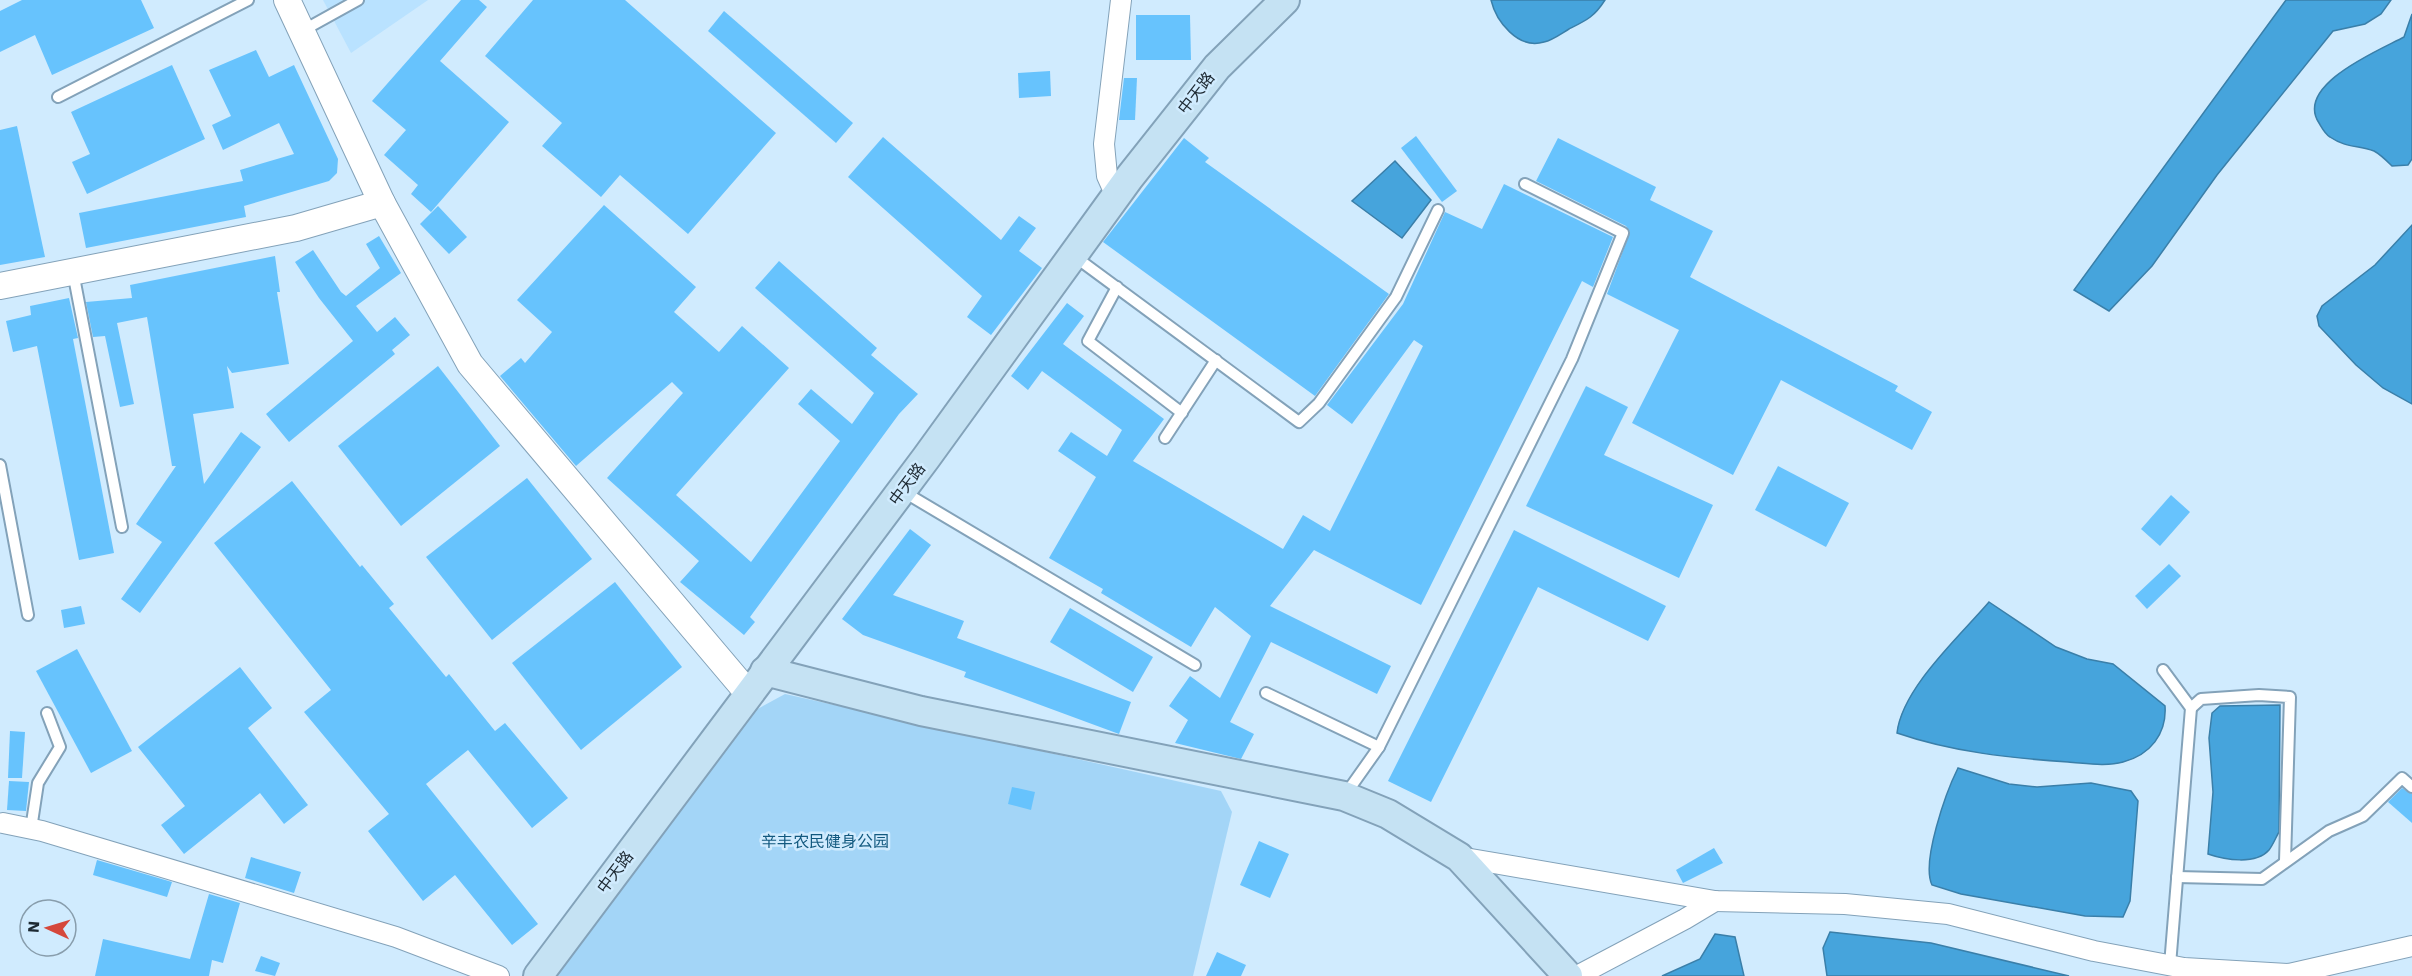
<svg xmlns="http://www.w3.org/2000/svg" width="2412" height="976" font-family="'Work Sans','Noto Sans SC',sans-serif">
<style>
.built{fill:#b9e2ff}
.green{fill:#a3d5f7}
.water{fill:#46a4dc;stroke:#3a7fa9;stroke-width:1.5}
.building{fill:#67c3fd}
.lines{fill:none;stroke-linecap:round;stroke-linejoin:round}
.service-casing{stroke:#83a2b9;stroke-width:14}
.minor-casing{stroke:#83a2b9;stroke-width:22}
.tertiary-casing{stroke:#83a2b9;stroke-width:28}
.secondary-casing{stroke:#83a2b9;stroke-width:32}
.service{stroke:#fff;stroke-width:10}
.minor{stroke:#fff;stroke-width:20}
.tertiary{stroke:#fff;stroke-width:26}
.secondary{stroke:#c5e2f3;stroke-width:28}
.labels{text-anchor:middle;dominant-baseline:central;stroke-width:5;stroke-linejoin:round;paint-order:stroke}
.street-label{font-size:16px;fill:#1d2932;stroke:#d0ebfe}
.park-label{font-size:16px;fill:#12597f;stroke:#d0ebfe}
</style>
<rect width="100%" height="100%" fill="#d0ebfe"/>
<path class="built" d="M323 0H428L351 53Z"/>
<path class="green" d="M785 694 1221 791 1232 812 1193 976H554L752 712Z"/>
<g class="water">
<path d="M1491 0H1605C1594 17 1587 20 1569 29 1562 33 1553 40 1544 42 1518 50 1496 21 1491 0Z"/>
<path d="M2286 0H2391L2381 14 2365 24 2333 31 2217 175 2152 266 2109 311 2074 290Z"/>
<path d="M2412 14V159L2408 165 2392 166C2387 161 2380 154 2374 151 2358 145 2346 148 2330 137 2325 134 2322 128 2319 123 2294 85 2380 50 2404 37Z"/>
<path d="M1395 161 1431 200 1402 238 1352 201Z"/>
<path d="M2412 225V404L2383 388 2356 365 2319 326 2317 316 2322 306 2375 265Z"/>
<path d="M1989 602 2056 647 2087 659 2113 664 2165 706C2167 734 2150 755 2123 762 2106 767 2084 763 2068 762 2010 758 1952 752 1897 733 1902 688 1960 636 1989 602Z"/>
<path d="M2280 705 2279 832C2276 837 2273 845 2269 850 2256 865 2225 860 2208 854L2213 792 2209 738 2212 713 2220 706Z"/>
<path d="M1958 768 2009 784 2037 787 2091 783 2131 791 2138 801 2130 901 2123 917 2085 916 1961 894 1932 885C1921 862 1946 792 1958 768Z"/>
<path d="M1830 932 1931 943 2069 976H1827L1823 948Z"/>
<path d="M1715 934 1735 937 1744 976H1662L1700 959Z"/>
</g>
<g class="building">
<path d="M22 0H141L154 28 52 75 35 35 0 52V11Z"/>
<path d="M461 0H479L487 7 440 61 509 122 431 212 411 194 418 185 384 155 406 130 372 101Z"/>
<path d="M533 0H625L776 133 688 234 620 175 601 197 542 146 562 123 485 56Z"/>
<path d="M724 11 853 123 836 143 708 31Z"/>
<path d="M1136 15H1190L1191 60H1136Z"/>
<path d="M256 50 269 77 294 65 338 159 337 173 329 181 244 206 246 217 86 248 79 213 243 181 240 170 294 154 279 123 223 150 212 125 231 116 209 70Z"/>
<path d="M172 65 205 139 87 194 72 162 90 154 71 112Z"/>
<path d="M1050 71 1051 96 1019 98 1018 73Z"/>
<path d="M1124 78H1137L1135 120H1119Z"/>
<path d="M17 126 45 257 0 265V130Z"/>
<path d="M1416 136 1457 191 1442 202 1401 148Z"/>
<path d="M883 137 1001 240 1019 216 1036 228 1019 251 1042 268 991 335 967 317 982 296 848 177Z"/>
<path d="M1184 138 1209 158 1205 162 1389 294 1315 396 1103 242Z"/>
<path d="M1558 138 1656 187 1650 200 1713 231 1690 277 1898 386 1895 391 1932 412 1912 450 1781 380 1733 475 1632 423 1679 330 1607 294 1630 232 1626 226 1536 181Z"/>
<path d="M1504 184 1613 237 1593 287 1582 281 1421 605 1314 550 1270 606 1391 666 1377 694 1271 642 1230 722 1254 734 1241 759 1175 743 1188 720 1169 706 1190 676 1220 698 1251 636 1215 607 1191 647 1101 593 1103 589 1049 558 1096 477 1058 451 1071 432 1107 456 1122 430 1042 371 1028 390 1011 376 1067 303 1084 316 1063 344 1164 419 1133 461 1283 549 1303 515 1330 531 1423 346 1414 340 1352 424 1327 405 1403 304 1445 212 1482 229Z"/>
<path d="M604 205 696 287 674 312 719 352 742 326 789 368 676 495 751 562 840 441 798 404 811 389 852 424 874 393 755 288 779 261 877 348 871 355 918 394 899 414 750 617 755 622 744 635 680 582 699 561 607 478 683 393 672 382 576 466 500 376 521 358 525 363 552 332 517 300Z"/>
<path d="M438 206 467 237 449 254 420 224Z"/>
<path d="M379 236 401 273 356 306 377 332 395 317 410 335 392 350 395 354 289 442 266 414 353 341 319 298 295 262 313 250 341 292 346 296 380 268 366 244Z"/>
<path d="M275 256 280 292H277L289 364 232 373 227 366 234 408 193 414 204 484 241 432 261 447 140 613 121 599 162 542 136 524 176 466H172L147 317 117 323 134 404 120 407 105 336 93 337 86 302 132 298 130 285Z"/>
<path d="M69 298 78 338 73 339 114 553 79 560 37 346 13 352 6 321 31 315 30 306Z"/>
<path d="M438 366 500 446 401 526 338 446Z"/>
<path d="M1586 386 1628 407 1604 455 1713 505 1679 578 1526 506Z"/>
<path d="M1778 466 1849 503 1826 547 1755 510Z"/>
<path d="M527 478 592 559 492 640 426 557Z"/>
<path d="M292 481 360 567 362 565 394 604 389 608 446 677 449 674 495 731 505 723 568 798 532 828 468 750 426 784 538 924 512 945 455 875 423 901 368 831 389 814 304 712 331 690 214 543Z"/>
<path d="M2171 495 2190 512 2160 546 2141 529Z"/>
<path d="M910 529 931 545 893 595 964 621 957 638 1131 702 1119 734 964 677 966 672 863 635 842 619Z"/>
<path d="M1514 530 1666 606 1648 641 1538 587 1431 802 1388 781Z"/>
<path d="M2169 564 2181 576 2147 609 2135 596Z"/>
<path d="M615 582 682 667 581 750 512 663Z"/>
<path d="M81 606 85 624 64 628 61 610Z"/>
<path d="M1070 608 1153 657 1133 692 1050 642Z"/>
<path d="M77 649 132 751 91 773 36 671Z"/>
<path d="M240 667 272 708 248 728 308 805 284 824 260 793 184 854 161 825 185 806 138 747Z"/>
<path d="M10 731 25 732 22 778H8Z"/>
<path d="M9 781 29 782 26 811 7 810Z"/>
<path d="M1012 787 1035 792 1031 810 1008 804Z"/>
<path d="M2402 788 2412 794V823L2388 802Z"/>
<path d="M1259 841 1289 854 1270 898 1240 885Z"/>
<path d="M1714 848 1723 863 1683 883 1676 870Z"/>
<path d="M251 857 301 872 294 893 245 878Z"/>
<path d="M97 860 172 882 167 897 93 875Z"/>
<path d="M209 894 240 903 223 963 212 960 209 976H95L103 939 190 959Z"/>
<path d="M1217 952 1246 965 1241 976H1206Z"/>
<path d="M261 956 280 963 275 976 255 971Z"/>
</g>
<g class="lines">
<defs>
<g id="service">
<path d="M302 31 358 0"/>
<path d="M58 97 248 0"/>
<path d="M1074 256 1299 422 1319 403 1396 297 1438 210"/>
<path d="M73 272 122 527"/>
<path d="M1117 287 1088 341 1182 413"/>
<path d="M1165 438 1216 360"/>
<path d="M0 465 28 615"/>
<path d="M904 492 1195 665"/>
<path d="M2163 670 2191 708 2170 965"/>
<path d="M1266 693 1379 747"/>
<path d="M2191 708 2201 699 2259 695 2290 697 2285 861"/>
<path d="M1345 795 1379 747 1572 359 1623 233 1525 184"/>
<path d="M31 829 38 783 60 747 47 713"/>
<path d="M2177 877 2262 879 2329 831 2363 816 2402 778 2412 787"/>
</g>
<g id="minor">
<path d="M1116 196 1107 176 1104 144 1121 0"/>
<path d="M3 823 42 831 396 937 499 976"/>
<path d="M1459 857 1715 901 1845 904 1948 914 2094 951 2184 968 2289 974 2412 946"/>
<path d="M1577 976 1685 919 1715 901"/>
</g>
<g id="tertiary">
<path d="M287 0 382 203 470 364 748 693"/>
<path d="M0 286 296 228 382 203"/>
</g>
<g id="secondary">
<path d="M765 671 921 711 1344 796 1388 814 1459 857 1568 976"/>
<path d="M538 976 926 458 1129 178 1217 67 1285 0"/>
</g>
</defs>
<use href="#service" class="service-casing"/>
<use href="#minor" class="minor-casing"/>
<use href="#tertiary" class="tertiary-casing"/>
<use href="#secondary" class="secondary-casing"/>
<use href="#service" class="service"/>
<use href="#minor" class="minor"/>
<use href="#tertiary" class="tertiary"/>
<use href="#secondary" class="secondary"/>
</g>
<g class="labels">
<g class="street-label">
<text transform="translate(1196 93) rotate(-52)">中天路</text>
<text transform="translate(907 484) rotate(-53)">中天路</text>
<text transform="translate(615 872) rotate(-53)">中天路</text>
</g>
<g class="park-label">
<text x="825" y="841">辛丰农民健身公园</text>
</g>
</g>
<g transform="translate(48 928) rotate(274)"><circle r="28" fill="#d0ebfe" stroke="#889dac" stroke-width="1.5"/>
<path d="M0-4.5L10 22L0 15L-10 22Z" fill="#d5473b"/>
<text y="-9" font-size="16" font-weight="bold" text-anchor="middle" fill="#1d2932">N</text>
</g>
</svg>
